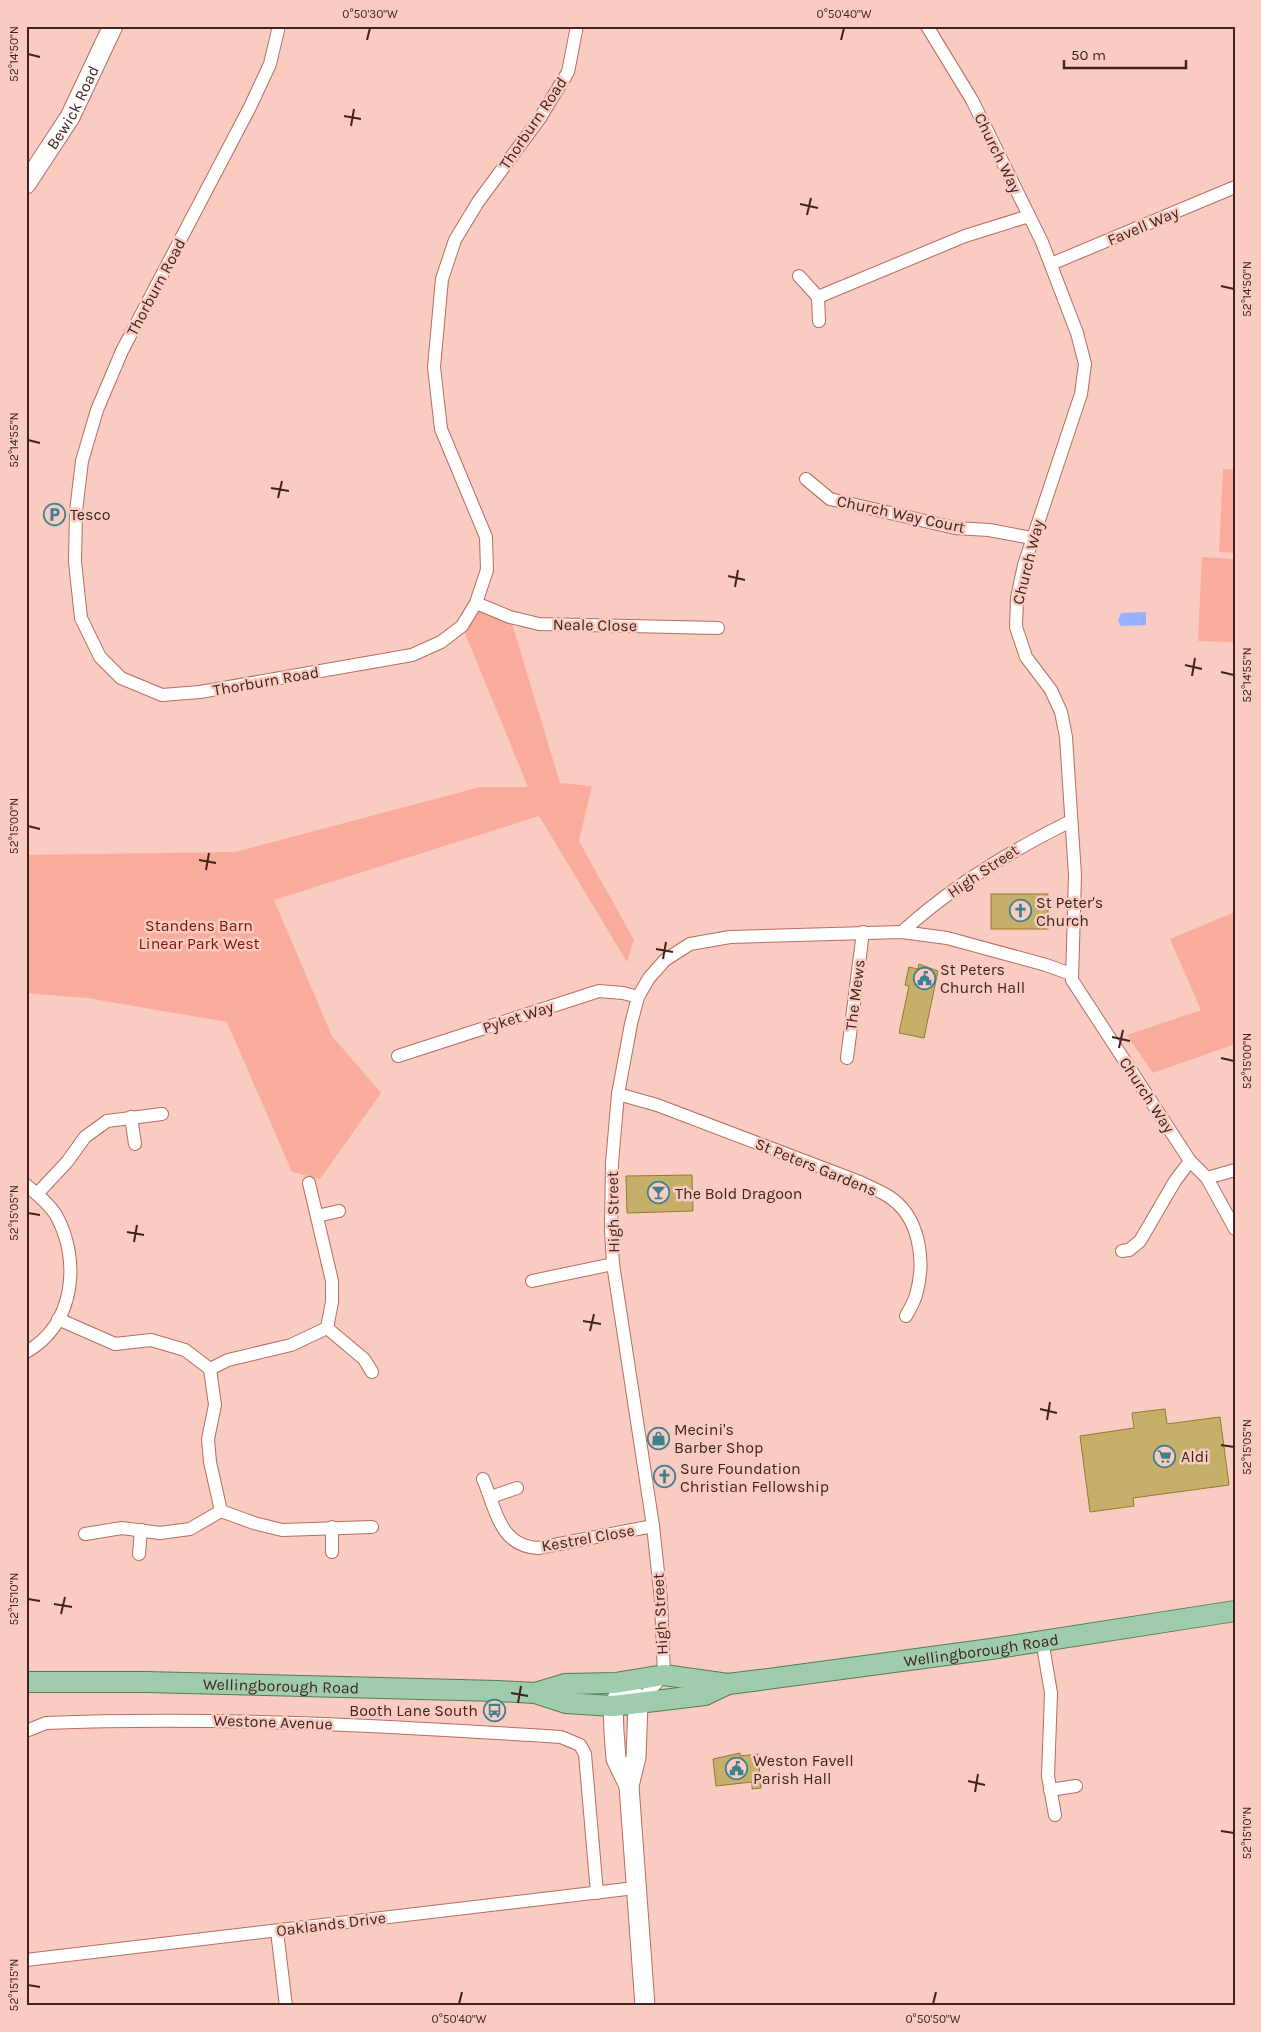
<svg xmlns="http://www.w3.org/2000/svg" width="1261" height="2032" font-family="Karla,sans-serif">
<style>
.green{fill:#faac9c}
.water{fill:#98aeff}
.building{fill:#c6af69;stroke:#907a34}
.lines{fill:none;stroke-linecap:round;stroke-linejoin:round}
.street-casing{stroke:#b46d5f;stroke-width:14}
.secondary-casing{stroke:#b46d5f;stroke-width:21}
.primary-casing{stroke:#547b56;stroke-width:22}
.street{stroke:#fff;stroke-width:12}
.secondary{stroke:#fff;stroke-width:19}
.primary{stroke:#9eccac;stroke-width:20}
.ticks{fill:none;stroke:#40231d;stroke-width:2}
.labels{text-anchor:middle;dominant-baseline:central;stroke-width:5;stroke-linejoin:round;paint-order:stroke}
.street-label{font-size:16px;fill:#40231d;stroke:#facbc1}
.poi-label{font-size:16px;fill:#40231d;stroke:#facbc1;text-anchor:start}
.park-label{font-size:16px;fill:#810f00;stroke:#facbc1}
.neatline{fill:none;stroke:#40231d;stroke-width:2}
.ticks-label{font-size:12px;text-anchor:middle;fill:#40231d}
</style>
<rect width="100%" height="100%" fill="#facbc1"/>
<g class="green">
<path d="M1223 469 1235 470V553L1219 552Z"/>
<path d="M1202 557 1235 559V642L1198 641Z"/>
<path d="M476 603 510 617 560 783 592 786 579 841 634 940 627 962 539 816 274 900 332 1036 381 1093 320 1179 292 1172 227 1022 87 998 26 993V855L235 852 480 787H528L462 626Z"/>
<path d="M1235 912V1044L1153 1073 1127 1035 1201 1010 1170 939Z"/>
</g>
<path class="water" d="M1146 612V625L1121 626 1118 621 1121 613Z"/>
<g class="building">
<rect x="991" y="894" width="57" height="35"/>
<path d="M919 964 938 971 924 1038 899 1033 909 986 905 985 909 967 918 969Z"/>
<path d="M692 1175 693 1211 627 1213 626 1176Z"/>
<path d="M1165 1409 1167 1424 1220 1417 1229 1485 1133 1498 1134 1506 1090 1512 1080 1436 1134 1428 1132 1413Z"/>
<path d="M740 1753V1756L758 1754 761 1788 752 1789V1782L716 1786 713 1759Z"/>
</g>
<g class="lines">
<defs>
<g id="street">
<path d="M279 26 270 64 250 107 122 351 97 410 82 461 76 511 75 562 81 618 100 657 121 678 162 695 200 692 412 655 441 642 462 626 476 603 487 570 486 537 441 429 434 367 442 279 455 240 478 202 540 118 568 72 577 26"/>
<path d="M927 26 972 100 1042 242 1077 333 1085 364 1081 394 1024 565 1017 598 1016 627 1026 657 1051 690 1061 712 1066 737 1075 875 1072 980 1190 1161 1207 1178 1235 1229"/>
<path d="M1051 264 1235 187"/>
<path d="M799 276 818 297"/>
<path d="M819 321 818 297 965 236 1029 216"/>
<path d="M806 479 830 499 955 528 989 530 1032 538"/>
<path d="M476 603 510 617 539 624 718 628"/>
<path d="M902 932C952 886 1010 851 1071 821"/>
<path d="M398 1056 599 991 623 993 638 997"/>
<path d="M847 1058 863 932"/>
<path d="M618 1094 657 1105 860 1182C870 1187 880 1191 888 1196 920 1216 926 1261 916 1295 914 1302 910 1309 906 1316"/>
<path d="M131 1117 135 1144"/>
<path d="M1207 1178 1235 1170"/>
<path d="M26 1185C36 1193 49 1204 56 1215 81 1260 75 1325 26 1352"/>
<path d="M37 1194 67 1162 85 1137 107 1121 162 1114"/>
<path d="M317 1216 339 1211"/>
<path d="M1122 1251 1129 1250 1140 1241 1175 1181 1190 1161"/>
<path d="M532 1281 613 1264"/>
<path d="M58 1319 115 1344 151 1340 185 1350 210 1369 228 1360 291 1345 327 1328 332 1302V1281L309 1183"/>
<path d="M327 1328 364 1359 372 1372"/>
<path d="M210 1369 215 1405 208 1439 210 1462 221 1511 254 1523 282 1530 372 1527"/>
<path d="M483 1479C496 1509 499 1546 538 1548L653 1526"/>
<path d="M491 1497 517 1488"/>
<path d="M332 1527V1552"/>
<path d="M85 1534 122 1528 160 1533 190 1529 221 1511"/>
<path d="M139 1554 141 1530"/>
<path d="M1042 1640 1051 1693 1048 1776 1055 1815"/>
<path d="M638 1703 664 1675 661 1600 653 1526 613 1264 611 1229 612 1163 618 1094 631 1024 638 997 649 978 665 960 690 944 730 937 902 932 947 938 1046 965 1071 974"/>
<path d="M26 1731 46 1723C218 1716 389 1726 561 1737L580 1745 585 1754 597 1893"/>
<path d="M1050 1790 1076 1786"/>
<path d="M277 1931 286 2006"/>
<path d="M26 1960 635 1888"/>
</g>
<g id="secondary">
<path id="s1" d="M26 184 70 117 113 26"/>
<path d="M627 1682 638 1704 636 1757 629 1786 645 2006"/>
<path d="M621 1692 613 1706 614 1732 616 1759 629 1786"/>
</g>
<g id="primary">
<path id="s2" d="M26 1682H146L498 1691 535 1693 566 1703 613 1706 705 1695 728 1684"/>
<path id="s3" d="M535 1693 565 1684 615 1683 664 1675 728 1684 760 1680 991 1649 1235 1611"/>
</g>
</defs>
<use href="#street" class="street-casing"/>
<use href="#secondary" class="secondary-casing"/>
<use href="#primary" class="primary-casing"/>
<use href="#street" class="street"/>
<use href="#secondary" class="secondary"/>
<use href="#primary" class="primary"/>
</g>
<path class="ticks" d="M367 40 370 28M841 40 844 28M28 54 40 57M344 116 361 119M351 126 354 109M800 204 818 208M807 215 811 198M1221 286 1234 289M28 440 40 443M271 488 289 491M278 498 282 481M728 576 745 580M735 587 738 570M1185 665 1202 669M1221 672 1234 675M1192 676 1195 658M28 826 40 829M199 860 216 863M206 870 209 853M656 949 673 952M663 959 666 942M1112 1037 1130 1041M1119 1048 1123 1030M1221 1058 1234 1061M28 1213 40 1215M127 1232 144 1235M134 1242 137 1225M583 1321 601 1324M590 1331 594 1314M1040 1409 1057 1413M1047 1420 1050 1402M1221 1445 1234 1447M28 1599 40 1601M54 1604 72 1607M61 1614 65 1597M511 1693 528 1696M518 1703 521 1686M968 1781 985 1785M975 1792 978 1774M1221 1831 1234 1833M28 1985 40 1987M459 2004 462 1992M933 2004 936 1992"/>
<defs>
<symbol id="parking-ring" viewBox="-11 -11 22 22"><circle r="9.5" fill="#facbc1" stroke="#3c818e" stroke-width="1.5"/><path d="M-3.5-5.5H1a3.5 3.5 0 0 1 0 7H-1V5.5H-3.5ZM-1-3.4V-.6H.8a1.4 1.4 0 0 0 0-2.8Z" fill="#3c818e"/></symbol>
<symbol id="church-ring" viewBox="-11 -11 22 22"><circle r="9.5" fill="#facbc1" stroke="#3c818e" stroke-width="1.5"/><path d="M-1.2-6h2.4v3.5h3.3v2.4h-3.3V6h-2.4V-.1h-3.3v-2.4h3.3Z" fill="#3c818e"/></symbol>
<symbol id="civic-ring" viewBox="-11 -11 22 22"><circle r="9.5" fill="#facbc1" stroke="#3c818e" stroke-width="1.5"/><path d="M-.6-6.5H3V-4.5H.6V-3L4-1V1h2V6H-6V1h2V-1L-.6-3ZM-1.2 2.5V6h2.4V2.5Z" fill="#3c818e"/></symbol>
<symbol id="bar-ring" viewBox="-11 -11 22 22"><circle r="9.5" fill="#facbc1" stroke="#3c818e" stroke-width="1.5"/><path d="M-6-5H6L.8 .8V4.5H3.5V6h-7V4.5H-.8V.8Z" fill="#3c818e"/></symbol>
<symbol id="shop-ring" viewBox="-11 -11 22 22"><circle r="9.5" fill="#facbc1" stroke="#3c818e" stroke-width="1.5"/><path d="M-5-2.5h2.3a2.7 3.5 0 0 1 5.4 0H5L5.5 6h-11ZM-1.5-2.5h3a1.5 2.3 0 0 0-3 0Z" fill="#3c818e"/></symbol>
<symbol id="supermarket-ring" viewBox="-11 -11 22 22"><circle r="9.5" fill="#facbc1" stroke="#3c818e" stroke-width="1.5"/><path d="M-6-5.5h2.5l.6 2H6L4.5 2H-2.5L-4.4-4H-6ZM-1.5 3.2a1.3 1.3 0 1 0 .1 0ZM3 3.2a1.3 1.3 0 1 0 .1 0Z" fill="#3c818e"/></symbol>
<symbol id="bus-ring" viewBox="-11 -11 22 22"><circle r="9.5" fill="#facbc1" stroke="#3c818e" stroke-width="1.5"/><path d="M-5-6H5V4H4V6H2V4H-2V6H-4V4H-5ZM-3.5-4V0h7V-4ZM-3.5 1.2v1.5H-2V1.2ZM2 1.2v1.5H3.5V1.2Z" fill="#3c818e"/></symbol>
</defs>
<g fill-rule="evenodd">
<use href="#parking-ring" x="42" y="502" width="25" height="25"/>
<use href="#church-ring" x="1008" y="898" width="25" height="25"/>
<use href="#civic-ring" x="912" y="966" width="25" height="25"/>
<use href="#bar-ring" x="646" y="1180" width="25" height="25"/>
<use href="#shop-ring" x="646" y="1426" width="25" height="25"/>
<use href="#supermarket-ring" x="1152" y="1444" width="25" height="25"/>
<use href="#church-ring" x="652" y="1464" width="25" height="25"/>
<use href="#bus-ring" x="482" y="1698" width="25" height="25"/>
<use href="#civic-ring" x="724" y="1756" width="25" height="25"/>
</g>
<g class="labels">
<g class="street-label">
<text stroke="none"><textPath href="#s1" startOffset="90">Bewick Road</textPath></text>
<text transform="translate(533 123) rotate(-56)">Thorburn Road</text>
<text transform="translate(998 153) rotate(64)">Church Way</text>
<text transform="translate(1143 226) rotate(-23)">Favell Way</text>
<text transform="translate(156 287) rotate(-62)">Thorburn Road</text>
<text transform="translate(901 514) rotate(12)">Church Way Court</text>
<text transform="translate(1028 562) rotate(-76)">Church Way</text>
<text transform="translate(595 625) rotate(1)">Neale Close</text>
<text transform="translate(266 681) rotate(-10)">Thorburn Road</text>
<text transform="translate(983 871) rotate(-34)">High Street</text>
<text transform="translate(855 995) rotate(-83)">The Mews</text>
<text transform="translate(518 1017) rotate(-18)">Pyket Way</text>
<text transform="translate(1147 1095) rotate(57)">Church Way</text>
<text transform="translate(816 1167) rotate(22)">St Peters Gardens</text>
<text transform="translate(613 1212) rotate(-91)">High Street</text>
<text transform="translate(588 1538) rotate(-10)">Kestrel Close</text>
<text transform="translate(660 1614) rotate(-93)">High Street</text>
<text stroke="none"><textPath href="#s3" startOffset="451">Wellingborough Road</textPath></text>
<text stroke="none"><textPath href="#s2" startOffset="255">Wellingborough Road</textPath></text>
<text transform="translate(273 1722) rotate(2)">Westone Avenue</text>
<text transform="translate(331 1924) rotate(-7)">Oaklands Drive</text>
</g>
<g class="poi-label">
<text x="70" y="514">Tesco</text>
<text x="1036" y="902">St Peter's<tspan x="1036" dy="18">Church</tspan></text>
<text x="940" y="969">St Peters<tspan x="940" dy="18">Church Hall</tspan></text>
<text x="675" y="1193">The Bold Dragoon</text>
<text x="674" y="1429">Mecini's<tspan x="674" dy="18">Barber Shop</tspan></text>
<text x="1181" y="1456">Aldi</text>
<text x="680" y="1468">Sure Foundation<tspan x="680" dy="18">Christian Fellowship</tspan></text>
<text x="478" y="1710" text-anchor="end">Booth Lane South</text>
<text x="753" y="1760">Weston Favell<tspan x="753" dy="18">Parish Hall</tspan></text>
</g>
<g class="park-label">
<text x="199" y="925">Standens Barn<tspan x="199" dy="18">Linear Park West</tspan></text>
</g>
</g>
<rect width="1261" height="2032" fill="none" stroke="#facbc1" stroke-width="55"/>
<path d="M1064 60v8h122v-8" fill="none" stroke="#40231d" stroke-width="2.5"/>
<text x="1071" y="60" font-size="15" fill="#40231d" stroke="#facbc1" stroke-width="4" paint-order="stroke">50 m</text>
<rect x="28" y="28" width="1206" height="1976" class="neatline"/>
<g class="ticks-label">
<text x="370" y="18">0°50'30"W</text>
<text x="844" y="18">0°50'40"W</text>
<text transform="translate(14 54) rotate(-90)" y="4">52°14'50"N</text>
<text transform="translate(1247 289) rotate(-90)" y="4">52°14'50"N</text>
<text transform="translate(14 440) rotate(-90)" y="4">52°14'55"N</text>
<text transform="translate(1247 675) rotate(-90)" y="4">52°14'55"N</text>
<text transform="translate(14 826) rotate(-90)" y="4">52°15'00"N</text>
<text transform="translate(1247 1061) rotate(-90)" y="4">52°15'00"N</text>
<text transform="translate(14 1213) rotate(-90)" y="4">52°15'05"N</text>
<text transform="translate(1247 1447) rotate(-90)" y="4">52°15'05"N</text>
<text transform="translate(14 1599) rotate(-90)" y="4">52°15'10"N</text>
<text transform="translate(1247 1833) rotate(-90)" y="4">52°15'10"N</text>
<text transform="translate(14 1985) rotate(-90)" y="4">52°15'15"N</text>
<text x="459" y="2023">0°50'40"W</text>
<text x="933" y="2023">0°50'50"W</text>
</g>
</svg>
